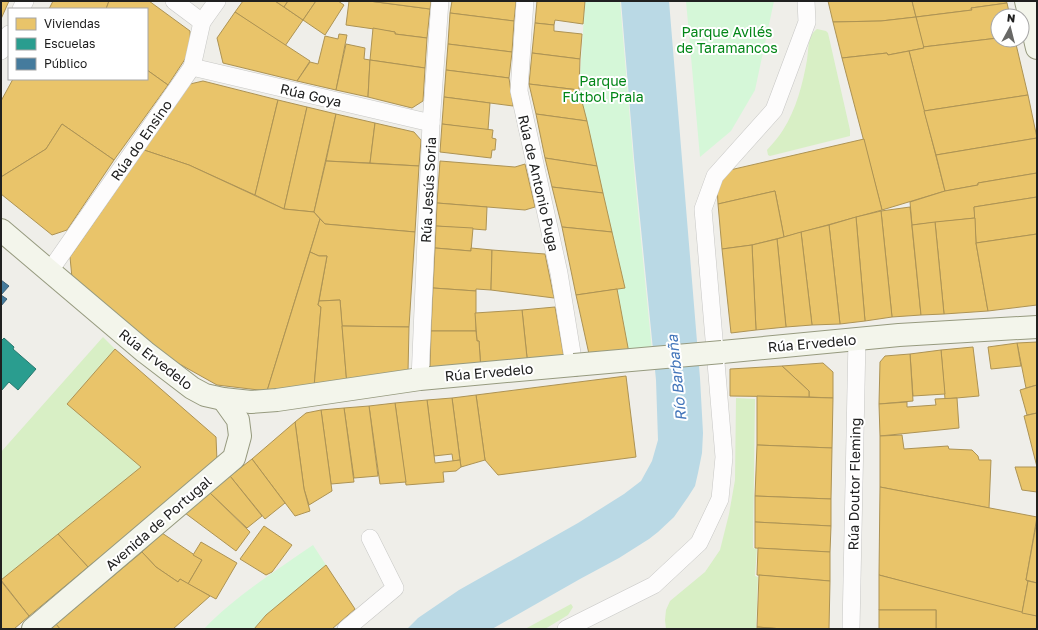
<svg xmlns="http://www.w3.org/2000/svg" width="1038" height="630" font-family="'Golos Text',sans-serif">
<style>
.grass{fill:#d8efc5}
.park{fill:#d5f7d8}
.water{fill:#bad9e5}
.homes{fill:#e9c46a;stroke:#ad9354}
.schools{fill:#2a9d8f;stroke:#27786e}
.public{fill:#457b9d;stroke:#3a6078}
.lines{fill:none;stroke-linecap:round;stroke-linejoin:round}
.street-casing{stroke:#c7c7c5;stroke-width:18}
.secondary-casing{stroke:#969a7f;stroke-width:24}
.street{stroke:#fdfcfc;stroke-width:17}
.secondary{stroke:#f3f5eb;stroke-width:22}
.secondary-bridge-casing{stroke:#969a7f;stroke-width:24;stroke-linecap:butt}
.secondary-bridge{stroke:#f3f5eb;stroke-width:22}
.labels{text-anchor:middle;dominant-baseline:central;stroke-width:4;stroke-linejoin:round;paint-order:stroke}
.park-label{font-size:14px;fill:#028617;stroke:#fff}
.street-label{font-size:14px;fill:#202020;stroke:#fff}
.water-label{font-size:15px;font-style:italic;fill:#4275ba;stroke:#fff}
</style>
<rect width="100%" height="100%" fill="#efeee9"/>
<g class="grass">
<path d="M817 29 826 31 828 33 850 130V136L770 156 768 155 767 150C773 143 779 137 783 130 796 110 803 83 807 60 809 49 807 36 817 29Z"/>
<path d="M103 337 115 349 67 404 141 467 1 580V452Z"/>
<path d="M736 398 755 399 753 548 757 549 755 576 758 577 756 629H666L665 620 666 610 670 601 705 572 720 550 729 514 735 480Z"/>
<path d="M571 604 573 607 568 615 545 629H525Z"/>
</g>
<g class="park">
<path d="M585 1H620L635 180 652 350 629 353 617 289 625 288 579 90Z"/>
<path d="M686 1H774L755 90 731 131 700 157Z"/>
<path d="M313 545 326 565 266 615 254 629H204C234 597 277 570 313 545Z"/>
</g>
<path class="water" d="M621 1H669L700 378 703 433 702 453 698 473 695 486 688 497 674 517 658 532 649 539 619 558 580 579 492 629H407L418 618 459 590 578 523 624 494 641 481 652 461 658 440 656 380 634 158Z"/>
<g class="homes">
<path d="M1 1H9L1 19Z"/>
<path d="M53 1H109L106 9H49Z"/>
<path d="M109 1H149L190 31 191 50 168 85 147 70V9H106Z"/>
<path d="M243 1H275L303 20 285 46 235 12Z"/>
<path d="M275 1H288L284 7Z"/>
<path d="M288 1H316L303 20 284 7Z"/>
<path d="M316 1H338L344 5 325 35 303 20Z"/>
<path d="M349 1H369L430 9 427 38 395 34V32L346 25Z"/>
<path d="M369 1H431L430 9Z"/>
<path d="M452 1H516L514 21 450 13Z"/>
<path d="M537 1H585L583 24 555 20 554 25 535 23Z"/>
<path d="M828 1H912L916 17 881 21 833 22Z"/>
<path d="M912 1H1006L1007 3 971 8 972 10 916 17Z"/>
<path d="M1007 3 1010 16H998V38L923 47 916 17 972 10 971 8Z"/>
<path d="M235 12 310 61 297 81 223 63 217 38Z"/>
<path d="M450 13 514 21 512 52 448 44Z"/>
<path d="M916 17 924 48 888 55 887 53 842 58 833 22 881 21Z"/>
<path d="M535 23 554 25V31L582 34 580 59 532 53Z"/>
<path d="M373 28 395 32V34L427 38 425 68 370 60Z"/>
<path d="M339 34 347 35 336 90 297 81 310 62 318 64 325 36 338 39Z"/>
<path d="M998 38V40H1015L1028 95 924 111 909 51 924 48 923 47Z"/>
<path d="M346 44 365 48 364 59 370 60 368 97 336 90Z"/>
<path d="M448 44 512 52 509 78 446 70Z"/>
<path d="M909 51 945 191 882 210 842 58 887 53 888 55Z"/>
<path d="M532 53 580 59 579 90 529 84Z"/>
<path d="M370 60 425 68 423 101 412 108 368 97Z"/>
<path d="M147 70 168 85 114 160 62 124 46 149 1 177V101L13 79H147Z"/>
<path d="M446 70 509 78 513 106 444 97Z"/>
<path d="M203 81 278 100 255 195 189 165 144 150 190 84Z"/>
<path d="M529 84 579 90 587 121 536 114Z"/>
<path d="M1028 95 1037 138 936 155 924 111Z"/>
<path d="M444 97 490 103 488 130 442 124Z"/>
<path d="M278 100 307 107 284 209 255 195Z"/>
<path d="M307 107 336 114 314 212 284 209Z"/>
<path d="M336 114 375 123 370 163 326 161Z"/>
<path d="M536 114 587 121 597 166 545 158Z"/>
<path d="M375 123 414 132 421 140 419 166 370 163Z"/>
<path d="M62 124 114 160 67 230 52 235 1 194V177L46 149Z"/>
<path d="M442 124 493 130 492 138 496 139 495 150H492L491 158 440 152Z"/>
<path d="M1037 138V173L978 183V185L945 191 936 155Z"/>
<path d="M864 139 882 210 784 237 775 191 718 204 717 186 730 170Z"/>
<path d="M144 150 189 165 284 209 314 212 320 219 267 391 217 385 167 357 72 278 70 257Z"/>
<path d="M545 158 597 166 603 193 552 187Z"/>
<path d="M326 161 419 166 415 232 325 224 314 212Z"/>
<path d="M440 161 515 167 525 164 535 207 525 210 437 203Z"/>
<path d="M1037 173V197L974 207 975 218 912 225 910 202 945 191 978 185V183Z"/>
<path d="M552 187 603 193 612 232 562 227Z"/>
<path d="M775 191 784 237 752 245 722 249 718 204Z"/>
<path d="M1037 197V234L976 243 974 207Z"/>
<path d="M437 203 487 207 486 230 436 226Z"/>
<path d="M910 207 921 315 892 317 881 211Z"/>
<path d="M881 211 892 317 865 321 856 217Z"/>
<path d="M856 217 865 321 840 324 829 225Z"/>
<path d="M975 218 976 243 988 311 944 314 935 222Z"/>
<path d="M320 219 325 224 415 232 409 327 342 326 340 300 319 301 327 256H319L310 252Z"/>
<path d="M935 222 944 314 921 315 912 225Z"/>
<path d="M829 225 840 324 812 325 801 232Z"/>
<path d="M436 226 473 228 471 251 435 248Z"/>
<path d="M562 227 612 232 625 288 576 295Z"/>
<path d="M801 232 812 325 786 327 777 239Z"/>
<path d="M1037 234V305L988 311 976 243Z"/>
<path d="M777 239 786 327 756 330 752 245Z"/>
<path d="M752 245 756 330 731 333 722 249Z"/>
<path d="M435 248 471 251V248L492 250 491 290 476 289V291L433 288Z"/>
<path d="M492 250 545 254 554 298 491 290Z"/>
<path d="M310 252 319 256H327L318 305 321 307 314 387 267 391Z"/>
<path d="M433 288 476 291V331H431Z"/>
<path d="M617 289 629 353 589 354 576 295Z"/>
<path d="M340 300 347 385 314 387 321 307 318 305 319 301Z"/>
<path d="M555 307 565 363 528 367 522 310Z"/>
<path d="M522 310 528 367 481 371 479 341H477L475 313Z"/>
<path d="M342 326 409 327 408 372 347 385Z"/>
<path d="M431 331H476L477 341H479L481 371 430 369Z"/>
<path d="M1037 342V385L1026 388 1017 343Z"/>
<path d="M1017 343 1021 366 991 369 988 347Z"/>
<path d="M973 347 979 396 945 399 941 350Z"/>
<path d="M115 349 216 437 217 461 88 567 58 534 141 467 67 404Z"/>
<path d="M941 350 945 394 913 396 910 354Z"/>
<path d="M910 354 913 401 879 404 880 362 885 356Z"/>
<path d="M823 363 833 372V398L809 397V391L782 366Z"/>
<path d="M782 366 809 391V397L730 396V369Z"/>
<path d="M626 376 636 457 498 475 485 460 476 395Z"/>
<path d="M1037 385V413L1027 415 1020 390Z"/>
<path d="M476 395 485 460 461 467 452 398Z"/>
<path d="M757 396 833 398 832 448 757 445Z"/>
<path d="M452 398 460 460 453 461 452 454 434 456 427 400Z"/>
<path d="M957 398 959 428 880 436 879 404 907 402V407L936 405 935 399Z"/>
<path d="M427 400 435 463 460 460 461 467 456 471 443 472 444 482 406 485 395 403Z"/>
<path d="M395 403 406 482 380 484 369 406Z"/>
<path d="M369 406 378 476 354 478 344 408Z"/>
<path d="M344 408 354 482 331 484 321 410Z"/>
<path d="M321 410 332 491 309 505 304 489 295 422 306 413Z"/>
<path d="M1037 413V467L1024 416Z"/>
<path d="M295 422 304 489 310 511 295 516 252 459Z"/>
<path d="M902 435 904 449 948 446 949 449 972 450 978 456 979 460H991L989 508 880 487V436Z"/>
<path d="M757 445 832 448 831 499 755 496Z"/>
<path d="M252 459 285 503 265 519 230 476Z"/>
<path d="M1015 467H1037V492L1022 490Z"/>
<path d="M230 476 262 516 247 528 210 493Z"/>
<path d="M880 487 1037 517 1026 580 1028 581 1022 613 879 575Z"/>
<path d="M210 493 250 532 236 551 185 513Z"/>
<path d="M755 496 831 499V526L755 522Z"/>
<path d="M1037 520V583L1026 580Z"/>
<path d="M755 522 831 526 830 552 755 548Z"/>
<path d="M264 526 292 545 272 572 266 575 240 559Z"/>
<path d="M162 533 202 560 188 584 180 579 178 582 156 567 142 552Z"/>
<path d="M58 534 88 567 29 616 1 580Z"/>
<path d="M201 542 237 563 216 599 188 584 202 560 193 555Z"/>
<path d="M758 548 830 552V581L757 575Z"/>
<path d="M142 552 156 567 178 582 180 579 210 596 173 629H60L56 624Z"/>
<path d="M326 565 355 609 332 629H254L266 615Z"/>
<path d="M759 575 830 581 829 629H783L757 627Z"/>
<path d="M879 575 1037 616V629H936V610H879Z"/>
<path d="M1 581 29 616 14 629H1Z"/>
<path d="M1028 581 1037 583V616L1022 613Z"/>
<rect x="879" y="610" width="57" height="19"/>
<path d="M56 624 60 629H50Z"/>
<path d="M757 627 783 629H757Z"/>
</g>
<path class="schools" d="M4 338 14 347 13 349 36 369 18 390 9 382 1 391V339L2 340Z"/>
<path class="public" d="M1 280 9 286 1 295 7 299 1 306Z"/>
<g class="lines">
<defs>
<g id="street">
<path d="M174 1 202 22"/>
<path d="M525 1 519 91 559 273 574 365"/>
<path d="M21 9 25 1"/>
<path d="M1 51 9 34"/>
<path d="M192 67 431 123"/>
<path d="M49 272 192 67 202 22 217 1"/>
<path d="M420 379 431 123 440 1"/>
<path d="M346 629 395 588 370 538"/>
<path d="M566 629 654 585 699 543 720 499 724 457 703 209 715 176 774 110 807 22 806 1"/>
<path d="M851 629 857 339"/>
</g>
<g id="secondary">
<path d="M1026 1 1037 48"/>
<path d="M1 230 145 352 192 388 205 395 223 399 251 402 277 400 420 379 574 365"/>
<path d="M722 352 899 335 1037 327"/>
<path d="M33 629 234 458 240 436 238 420 223 399"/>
</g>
</defs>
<use href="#street" class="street-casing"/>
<use href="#secondary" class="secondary-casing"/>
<use href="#street" class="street"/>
<use href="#secondary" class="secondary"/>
<defs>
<path id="secondary-bridge" d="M574 365 722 352"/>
</defs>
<use href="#secondary-bridge" class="secondary-bridge-casing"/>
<use href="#secondary-bridge" class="secondary-bridge"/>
</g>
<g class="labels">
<g class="park-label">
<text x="727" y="31">Parque Avilés<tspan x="727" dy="16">de Taramancos</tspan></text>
<text x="603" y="80">Parque<tspan x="603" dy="16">Fútbol Praia</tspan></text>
</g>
<g class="street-label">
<text transform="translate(311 95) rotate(13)">Rúa Goya</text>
<text transform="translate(141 140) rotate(-55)">Rúa do Ensino</text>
<text transform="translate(539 183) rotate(77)">Rúa de Antonio Puga</text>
<text transform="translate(428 190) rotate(-87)">Rúa Jesús Soria</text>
<text transform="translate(812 343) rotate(-5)">Rúa Ervedelo</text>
<text transform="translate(156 359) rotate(38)">Rúa Ervedelo</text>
<text transform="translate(489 372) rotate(-5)">Rúa Ervedelo</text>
<text transform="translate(854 484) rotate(-89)">Rúa Doutor Fleming</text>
<text transform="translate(158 523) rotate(-41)">Avenida de Portugal</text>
</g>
<g class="water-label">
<text transform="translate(676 378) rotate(-96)">Río Barbaña</text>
</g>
</g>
<rect width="1038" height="630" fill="none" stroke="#202020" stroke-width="4"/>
<rect x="8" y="8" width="140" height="72" fill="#ffffff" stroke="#a6a6a6"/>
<rect x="16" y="18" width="20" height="12" fill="#e9c46a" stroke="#a6a6a6"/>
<text x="44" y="28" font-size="12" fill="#202020">Viviendas</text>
<rect x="16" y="38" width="20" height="12" fill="#2a9d8f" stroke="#a6a6a6"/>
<text x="44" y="48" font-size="12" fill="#202020">Escuelas</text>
<rect x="16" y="58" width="20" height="12" fill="#457b9d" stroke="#a6a6a6"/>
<text x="44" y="68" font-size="12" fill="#202020">Público</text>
<g transform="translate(1010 28) rotate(7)"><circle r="19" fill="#ffffff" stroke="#a6a6a6"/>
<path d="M0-3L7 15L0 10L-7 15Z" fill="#686866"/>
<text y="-6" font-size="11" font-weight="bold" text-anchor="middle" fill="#202020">N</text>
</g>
</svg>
